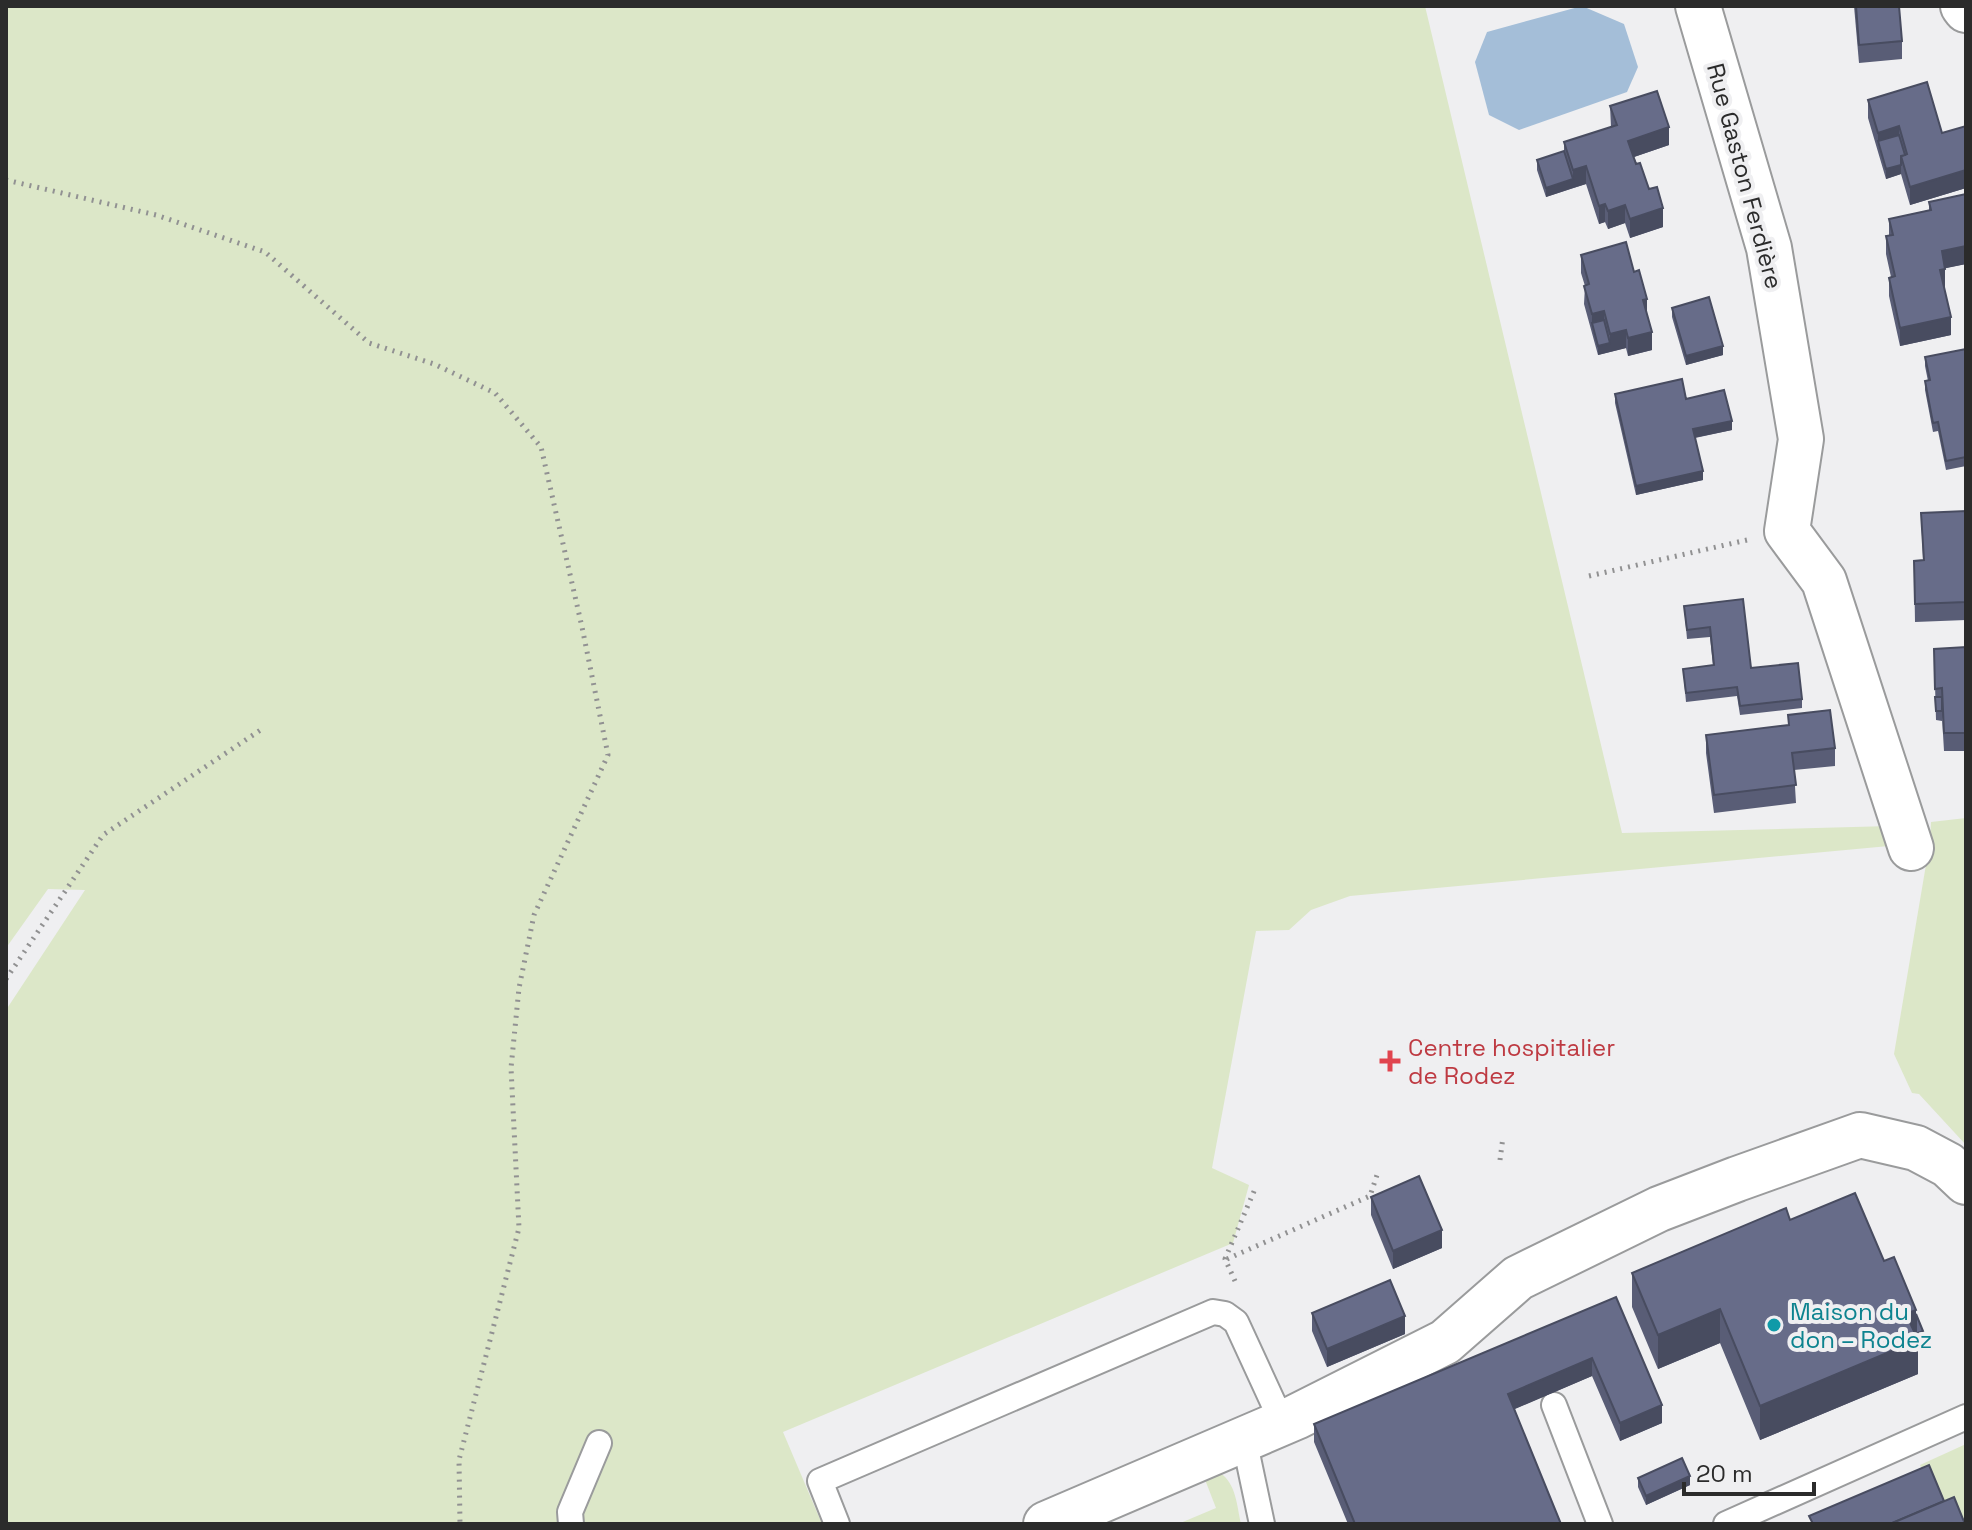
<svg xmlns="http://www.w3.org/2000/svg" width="1972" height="1530" font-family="'Space Grotesk',sans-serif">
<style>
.green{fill:#dce7c8}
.water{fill:#a4bed8}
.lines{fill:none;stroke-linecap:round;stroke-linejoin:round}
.lane-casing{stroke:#9a9b9c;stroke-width:28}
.street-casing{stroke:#9a9b9c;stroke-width:48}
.path{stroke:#919192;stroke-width:5;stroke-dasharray:2 6;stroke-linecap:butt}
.lane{stroke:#fff;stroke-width:24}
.street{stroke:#fff;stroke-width:44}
.wall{fill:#595d76}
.shaded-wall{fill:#484c60}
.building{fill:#676c89;stroke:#484c60;stroke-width:2}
.health-dot{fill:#e0444e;stroke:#efeff1;stroke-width:3}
.culture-dot{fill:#0f9aa8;stroke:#efeff1;stroke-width:3}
.labels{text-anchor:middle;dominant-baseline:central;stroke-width:8;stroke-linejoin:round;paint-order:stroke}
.street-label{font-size:24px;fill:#2b2b2b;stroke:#efeff1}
.health-label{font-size:24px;fill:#be3a42;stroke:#efeff1;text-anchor:start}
.culture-label{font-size:24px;fill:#0d838f;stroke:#efeff1;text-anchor:start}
</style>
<rect width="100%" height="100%" fill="#efeff1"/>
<g class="green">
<path d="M6 6H1425L1622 833 1891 826 1889 846 1350 896 1311 910 1289 930 1256 931 1212 1168 1249 1185 1233 1243 783 1432 822 1524H6V1010L85 890 48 889 6 948Z"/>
<path d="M1966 818V1145L1919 1094 1912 1093 1894 1054 1930 841 1931 822Z"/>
<path d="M1966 1444V1524H1946L1920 1465Z"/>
<path d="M1220 1473C1236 1483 1237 1506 1241 1524H1178L1216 1508 1204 1477Z"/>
</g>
<path class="water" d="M1582 6 1624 24 1638 67 1627 92 1519 130 1489 115 1475 62 1487 32Z"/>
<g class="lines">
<defs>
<g id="lane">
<path d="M1554 1405 1600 1524"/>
<path d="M1244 1439 1262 1524"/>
<path d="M571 1524 570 1512 599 1443"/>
<path d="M837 1524 820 1481 1213 1312 1225 1314 1236 1322 1282 1422"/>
<path d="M1726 1524 1966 1417"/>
</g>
<g id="street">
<path d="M1698 6 1769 248 1801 439 1787 531 1824 581 1911 848"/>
<path d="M1963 6 1966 10"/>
<path d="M1046 1524 1296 1417 1445 1342 1518 1278 1659 1209 1737 1179 1860 1135 1916 1148 1948 1165 1966 1182"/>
</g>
</defs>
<use href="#lane" class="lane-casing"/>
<use href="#street" class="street-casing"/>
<g class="path">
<path d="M6 180 156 215 265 252 369 343 434 364 495 393 541 447 582 627 608 755 534 915 519 988 511 1068 519 1228 459 1460 460 1524"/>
<path d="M1589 576 1747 540"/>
<path d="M6 979 103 835 262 729"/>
<path d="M1500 1160 1503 1137"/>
<path d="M1227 1259 1370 1196 1377 1175"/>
<path d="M1235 1281 1225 1259 1255 1189"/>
</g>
<use href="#lane" class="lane"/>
<use href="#street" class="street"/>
</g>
<g class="wall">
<path d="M1854 6H1899L1902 41V59L1859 63Z"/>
<path d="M1868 100 1942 133 1966 126V188L1910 205 1901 174 1886 179 1868 118Z"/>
<path d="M1610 106 1669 145 1634 157 1649 189 1663 227 1630 238 1625 223 1608 229 1605 222 1599 224 1586 184 1546 197 1537 170V160L1564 151V142L1611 127Z"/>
<path d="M1966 194V264L1945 268V287H1944L1951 335 1900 346 1889 296V278L1891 277 1886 254V236H1889V219L1929 210V202Z"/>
<path d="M1581 255 1647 316 1652 350 1628 356 1626 348 1598 355 1584 304 1585 286 1581 273Z"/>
<path d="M1672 308 1723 355 1686 365 1672 317Z"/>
<path d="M1966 349V466L1946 470 1938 431 1933 432 1925 390V381H1928L1925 366V357Z"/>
<path d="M1615 394 1686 399 1732 430 1695 438 1703 480 1636 495 1615 403Z"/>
<path d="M1966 511V620L1915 622 1914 561 1923 560 1921 513Z"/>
<path d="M1743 599 1751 668 1802 699V708L1740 715 1737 696 1686 702 1683 669 1713 666 1710 637 1687 639 1684 606Z"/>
<path d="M1966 647V751H1944L1942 717V721L1936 720 1934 649Z"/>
<path d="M1788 715 1835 748V766L1794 770 1796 803 1714 813 1706 753V735L1788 725Z"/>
<path d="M1371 1197 1442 1248 1393 1269 1371 1215Z"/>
<path d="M1790 1220 1884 1261 1916 1314 1923 1340 1918 1342V1374L1760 1440 1720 1343 1658 1369 1632 1307V1273Z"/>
<path d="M1616 1297 1662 1423 1620 1441 1592 1376 1514 1409 1561 1524H1348L1314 1442V1424Z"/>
<path d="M1312 1313 1405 1334 1327 1367 1312 1331Z"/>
<path d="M1638 1478 1690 1485 1646 1505 1638 1487Z"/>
</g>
<g class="shaded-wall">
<path d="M1899 126V144L1878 141V133Z"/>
<path d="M1669 127V145L1628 159V141Z"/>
<path d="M1901 165V174L1886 179V169Z"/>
<path d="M1586 166V184L1573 188V170Z"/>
<path d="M1966 170V188L1910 205V187Z"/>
<path d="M1573 179V188L1546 197V188Z"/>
<path d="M1605 204V222L1599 224V206Z"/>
<path d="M1625 205V223L1608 229V211Z"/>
<path d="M1663 208V227L1630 238V219Z"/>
<path d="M1966 246V264L1942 269V251Z"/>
<path d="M1945 269V287L1940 288V270Z"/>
<path d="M1647 299V317L1643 300Z"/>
<path d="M1604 311V329L1592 323V314Z"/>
<path d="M1951 317V335L1900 346V328Z"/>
<path d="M1626 330V348L1598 355V346L1610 343V334Z"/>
<path d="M1652 332V350L1628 356V338Z"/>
<path d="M1723 346V355L1686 365V356Z"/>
<path d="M1732 421V430L1693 438V429Z"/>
<path d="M1703 471V480L1636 495V486Z"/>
<path d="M1442 1230V1248L1393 1269V1251Z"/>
<path d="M1720 1309V1343L1658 1369V1335Z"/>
<path d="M1916 1310V1334L1923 1331V1340L1918 1342V1374L1760 1440V1406L1906 1314Z"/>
<path d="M1405 1316V1334L1327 1367V1349Z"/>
<path d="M1592 1358V1376L1508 1412V1394Z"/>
<path d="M1662 1405V1423L1620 1441V1423Z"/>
<path d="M1690 1476V1485L1646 1505V1496Z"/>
</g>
<g class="building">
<path d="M1856 6H1899L1902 41 1859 45Z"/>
<path d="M1927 82 1942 133 1966 126V170L1910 187 1901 156 1907 154 1899 126 1878 133 1868 100Z"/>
<path d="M1657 91 1669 127 1628 141 1636 164 1640 163 1649 189 1657 187 1663 208 1630 219 1625 205 1608 211 1605 204 1599 206 1586 166 1573 170 1564 142 1617 125 1610 106Z"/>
<path d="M1899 135 1905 155 1901 156V165L1886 169 1878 141Z"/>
<path d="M1564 151 1573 179 1546 188 1537 160Z"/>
<path d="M1966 194V246L1942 251 1945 269 1940 270 1951 317 1900 328 1889 278 1895 276 1886 236 1893 235 1889 219 1931 210 1929 202Z"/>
<path d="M1626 242 1634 272 1639 270 1647 299 1643 300 1652 332 1628 338 1626 330 1610 334 1604 311 1592 314 1584 286 1589 284 1581 255Z"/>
<path d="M1709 297 1723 346 1686 356 1672 308Z"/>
<path d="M1604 320 1610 343 1598 346 1592 323Z"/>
<path d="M1966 349V457L1946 461 1938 422 1933 423 1925 381 1930 380 1925 357Z"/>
<path d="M1682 379 1686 399 1724 390 1732 421 1693 429 1703 471 1636 486 1615 394Z"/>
<path d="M1966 511V602L1915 604 1914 561 1924 560 1921 513Z"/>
<path d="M1743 599 1751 668 1798 663 1802 699 1740 706 1737 687 1686 693 1683 669 1714 665 1710 627 1687 630 1684 606Z"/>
<path d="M1966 647V733H1944L1942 688 1935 689 1934 649Z"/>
<path d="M1935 697H1942V711H1936Z"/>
<path d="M1830 710 1835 748 1792 753 1796 785 1714 795 1706 735 1789 725 1788 715Z"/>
<path d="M1419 1176 1442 1230 1393 1251 1371 1197Z"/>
<path d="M1855 1193 1884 1261 1894 1257 1916 1310 1906 1314 1918 1340 1760 1406 1720 1309 1658 1335 1632 1273 1786 1208 1790 1220Z"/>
<path d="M1390 1280 1405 1316 1327 1349 1312 1313Z"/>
<path d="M1616 1297 1662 1405 1620 1423 1592 1358 1508 1394 1561 1524H1355L1314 1424Z"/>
<path d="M1916 1314 1923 1331 1916 1334Z"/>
<path d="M1682 1458 1690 1476 1646 1496 1638 1478Z"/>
<path d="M1929 1465 1944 1501 1890 1524H1813L1809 1516Z"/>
<path d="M1954 1497 1965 1524H1890Z"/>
</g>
<path class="health-dot" d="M1386 1049h8v8h8v8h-8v8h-8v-8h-8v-8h8z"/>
<circle class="culture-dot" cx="1774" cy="1325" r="8"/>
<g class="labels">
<g class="street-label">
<text transform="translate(1745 176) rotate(75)">Rue Gaston Ferdière</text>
</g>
<g class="health-label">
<text x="1408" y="1047">Centre hospitalier<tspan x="1408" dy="28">de Rodez</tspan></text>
</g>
<g class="culture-label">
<text x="1790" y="1311">Maison du<tspan x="1790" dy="28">don – Rodez</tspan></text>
</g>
</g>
<rect width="1972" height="1530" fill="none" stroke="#2b2b2b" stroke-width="16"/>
<path d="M1684 1482v12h130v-12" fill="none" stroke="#2b2b2b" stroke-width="4"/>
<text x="1696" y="1482" font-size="24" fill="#2b2b2b" stroke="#efeff1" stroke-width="6" paint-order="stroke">20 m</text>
</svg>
